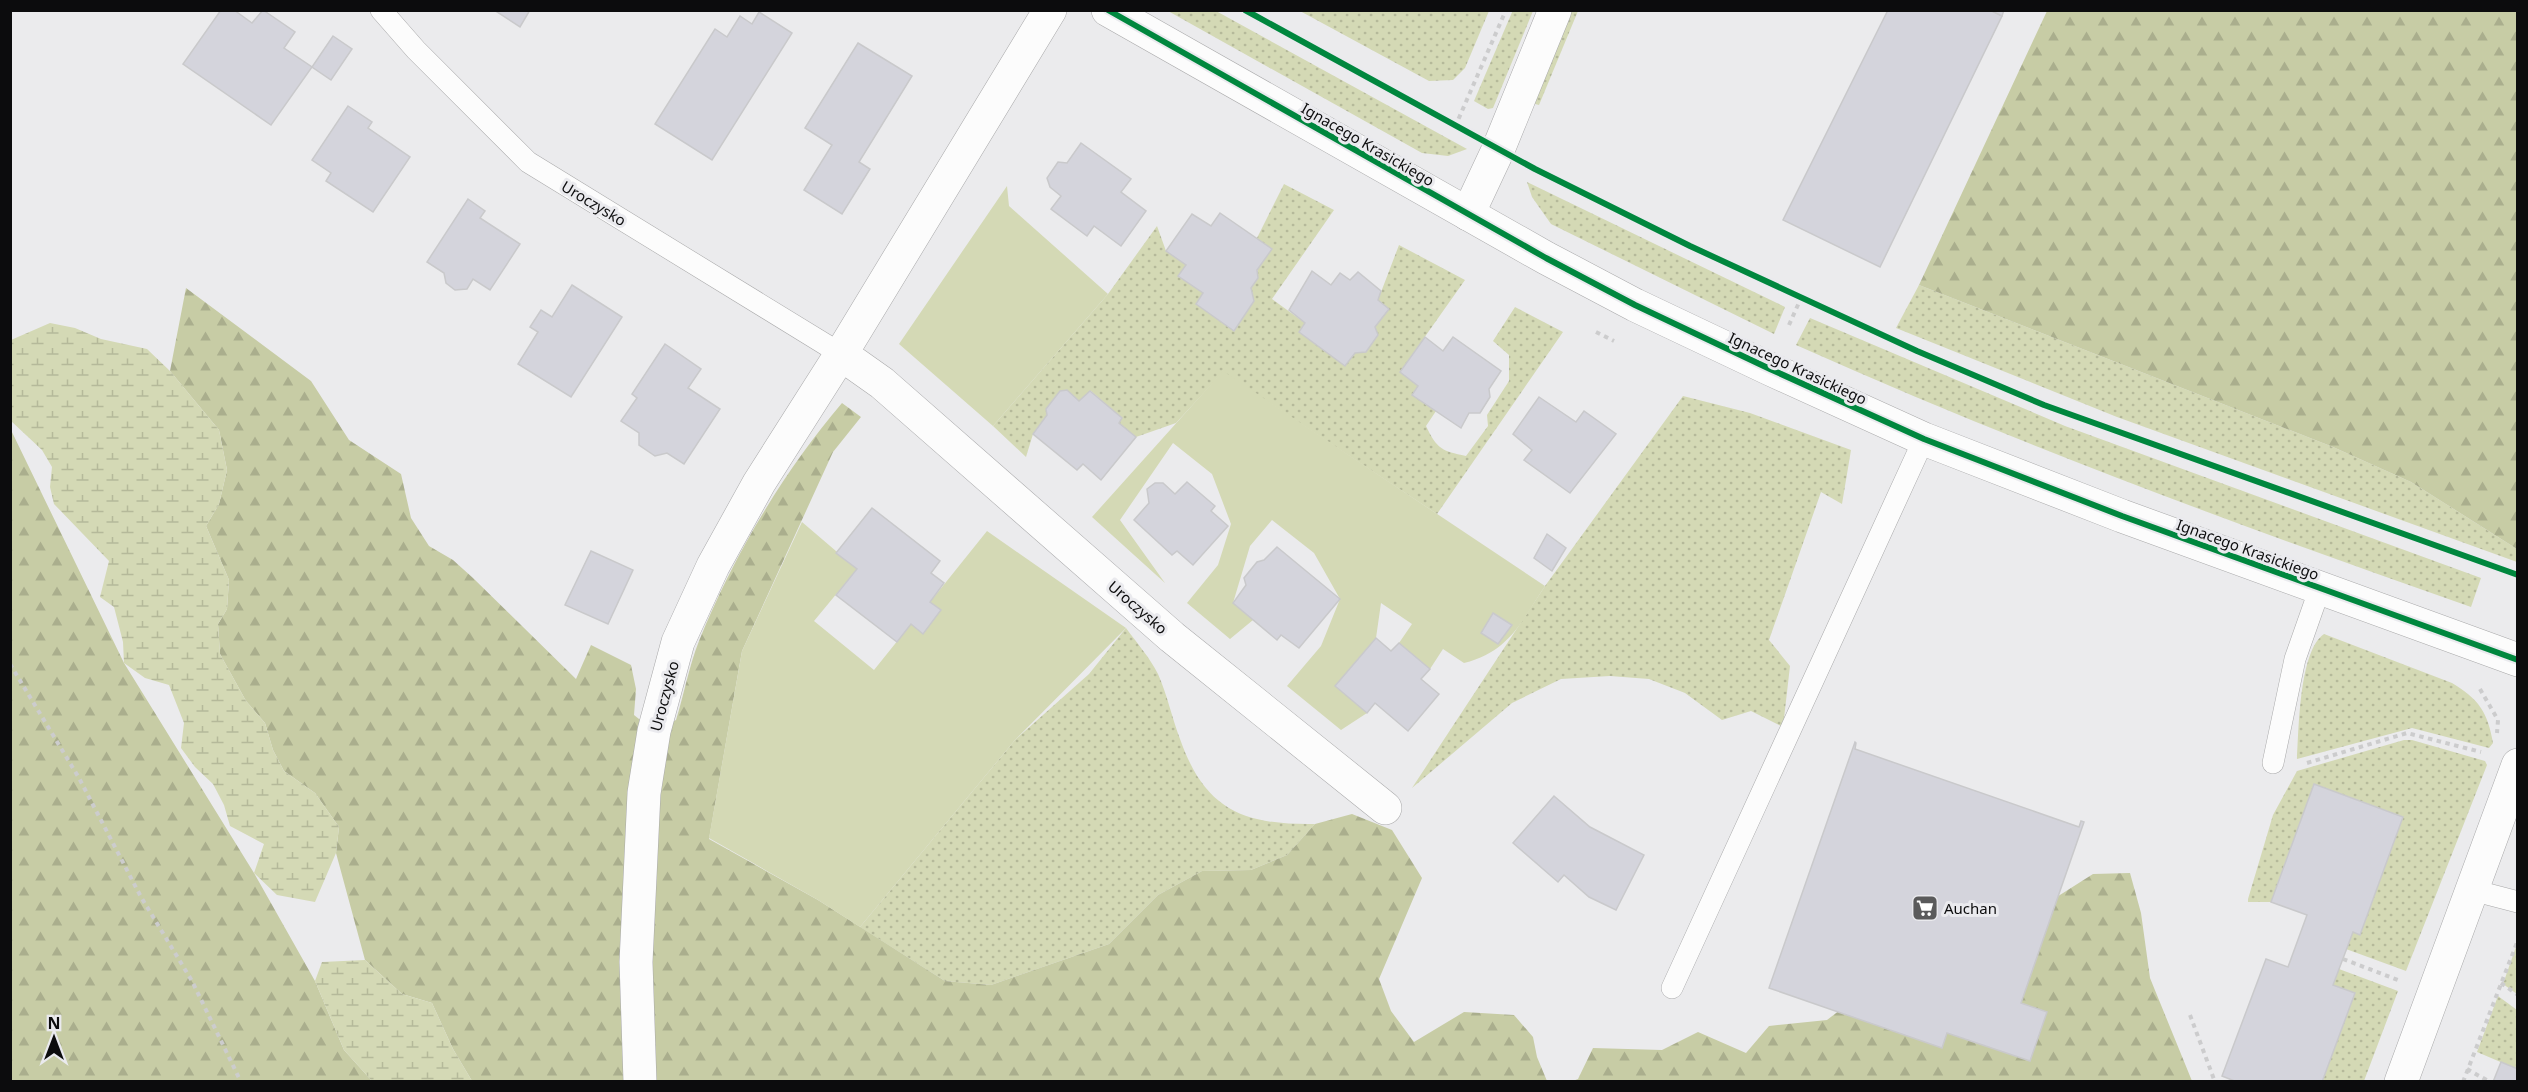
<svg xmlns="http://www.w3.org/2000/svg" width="2528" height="1092" font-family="'Noto Sans',sans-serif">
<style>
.grass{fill:url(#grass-dots)}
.forest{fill:url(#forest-firs)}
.wetland{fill:url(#wetland-marsh)}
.green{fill:#d4d9b5}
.building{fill:#d4d4dc;stroke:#c9c9cb;stroke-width:1.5}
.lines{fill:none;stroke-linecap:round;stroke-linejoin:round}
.service-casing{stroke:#a9a9aa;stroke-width:22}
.minor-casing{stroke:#a9a9aa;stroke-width:34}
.tertiary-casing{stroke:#a9a9aa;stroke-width:34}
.path{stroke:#cccccd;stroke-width:4;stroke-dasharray:4.5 4.5;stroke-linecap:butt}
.service{stroke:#fcfcfc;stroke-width:21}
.minor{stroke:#fcfcfc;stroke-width:33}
.tertiary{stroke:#fcfcfc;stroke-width:33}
.cycleway-casing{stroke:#eaeaee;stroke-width:10}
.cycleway{stroke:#00873e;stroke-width:6}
.labels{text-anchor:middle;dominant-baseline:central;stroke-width:6;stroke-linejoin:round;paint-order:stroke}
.street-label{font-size:15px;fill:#0c0c0d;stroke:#eaeaee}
.poi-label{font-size:15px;fill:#0c0c0d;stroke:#eaeaee;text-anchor:start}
</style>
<defs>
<pattern id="grass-dots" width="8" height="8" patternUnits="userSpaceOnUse" patternTransform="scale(1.5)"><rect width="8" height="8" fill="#d4d9b5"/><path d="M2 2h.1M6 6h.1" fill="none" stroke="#b5b99a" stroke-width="1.8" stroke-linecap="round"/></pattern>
<pattern id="forest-firs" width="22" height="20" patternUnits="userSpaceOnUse" patternTransform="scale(1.5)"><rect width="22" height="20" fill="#c7cca5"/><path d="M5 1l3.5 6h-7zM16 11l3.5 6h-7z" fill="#aaae8d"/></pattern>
<pattern id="wetland-marsh" width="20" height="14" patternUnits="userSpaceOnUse" patternTransform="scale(1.5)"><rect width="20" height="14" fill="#d4d9b5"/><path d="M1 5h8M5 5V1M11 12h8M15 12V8" fill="none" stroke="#b5b99a"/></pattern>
</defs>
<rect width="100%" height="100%" fill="#ebebed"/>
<g class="grass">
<path d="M1513 10 1533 11 1493 108 1488 109 1474 101Z"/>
<path d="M1168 11H1216L1467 149 1448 156 1422 153Z"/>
<path d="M1300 11H1489L1465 68 1453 80 1429 81Z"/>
<path d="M1569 11H1578L1539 105 1531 103Z"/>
<path d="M1527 182 1785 307 1774 334 1551 224 1532 197Z"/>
<path d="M1284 184 1334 210 1272 299 1305 323 1299 332 1345 365 1355 353 1366 352 1378 335 1375 327 1389 309 1378 300 1399 245 1465 280 1400 372 1418 386 1436 411 1426 426C1437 449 1442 451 1466 456L1488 426 1487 415 1509 381V355L1493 341 1515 307 1563 332 1437 514 1223 372 1176 423 1136 437 1119 423 1122 418 1091 391 1079 401 1067 390 1060 391 1046 409 1047 415 1033 434 1026 457 993 426 1108 294 1157 226 1166 251 1186 265 1178 276 1203 293 1196 304 1234 331 1254 301 1251 288 1258 278 1257 238Z"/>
<path d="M1919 285 2333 447 2411 482 2517 549V562L2117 417 1896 328Z"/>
<path d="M1810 318 2065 426 2481 578 2471 607C2243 527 2017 444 1796 345Z"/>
<path d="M1683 396 1750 413 1851 450 1842 504 1821 492 1769 640 1790 666 1783 727 1751 711 1722 720 1685 693 1649 679 1610 676 1561 679 1512 703 1412 788 1545 586Z"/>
<path d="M1126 628C1137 643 1150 658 1158 674 1167 694 1172 718 1180 739 1205 810 1243 825 1315 824L1287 855 1251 870 1202 871 1158 895 1109 944 991 985 945 981 860 927 1015 740 1089 674Z"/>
<path d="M2324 634 2452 683C2479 699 2488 713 2493 743L2489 748 2412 728 2297 759C2299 730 2299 651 2324 634Z"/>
<path d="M2404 740H2412L2485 761 2487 765 2406 971 2346 949 2353 932 2360 935 2403 817 2314 784 2271 902H2248V899L2273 815 2297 771Z"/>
<path d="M2517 944V994L2503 984Z"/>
<path d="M2339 969 2398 991 2364 1081 2322 1082 2354 993 2333 985Z"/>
<path d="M2498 996 2517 1010V1069L2477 1052Z"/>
</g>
<g class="forest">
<path d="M2047 11H2517V549L2411 482 2333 447 1919 285Z"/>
<path d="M186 288 311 381 349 440 401 474 411 518 429 546 453 560 473 578 576 679 591 645 631 665 636 689 634 715 654 731 676 720C684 694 689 666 699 641 733 557 783 472 842 403L861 417 833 452 742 651 709 839 818 900 945 981 991 985 1109 944 1158 895 1202 871 1251 870 1287 855 1315 824 1352 814 1392 830 1422 878 1379 979 1391 1011 1414 1042 1464 1012 1514 1015 1533 1037 1537 1057 1547 1081H472L453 1049 432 1003 402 994 365 960 336 853 339 827 315 793 284 771 273 750 265 723 246 701 220 654 218 624 227 609 229 580 206 526 219 504 227 470 219 430 170 371Z"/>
<path d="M10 428 124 663 254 873 315 981 344 1050 372 1081H11Z"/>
<path d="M2130 873 2141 913 2150 978 2192 1081 1570 1082 1578 1079 1593 1048 1662 1050 1698 1032 1746 1053 1769 1026 1827 1020 1866 990 2052 900 2093 874Z"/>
</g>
<g class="wetland">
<path d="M50 323 75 328 101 339 147 349 170 371 219 430 227 470 219 504 206 526 229 580 227 609 218 624 220 654 246 701 265 723 273 750 284 771 315 793 339 827 336 853 315 902 277 895 254 873 264 844 230 826 224 805 213 784 195 767 181 748 184 723 169 685 145 678 124 663 123 642 114 607 100 597 109 561 54 504 50 487 52 467 42 450 11 421V340Z"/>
<path d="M365 960 402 994 432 1003 453 1049 472 1081H372L344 1050 315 981 322 962Z"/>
</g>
<g class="green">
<path d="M1007 186 1009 206 1108 294 993 426 899 344Z"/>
<path d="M1223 371 1545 586C1521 622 1510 651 1464 663L1443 649 1430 669 1399 643 1412 624 1381 603 1376 638 1335 686 1367 713 1341 730 1287 686 1321 646 1340 599 1314 553 1272 520 1250 546 1233 603 1253 620 1230 639 1187 603 1218 565 1231 524 1212 474 1173 443 1120 520 1165 583 1092 517Z"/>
<path d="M802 522 857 569 814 621 874 670 911 624 923 633 941 610 930 602 987 531 1126 628 1015 740 860 927 818 900 709 838 742 651Z"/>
</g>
<g class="building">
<path d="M221 10H234L252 23 263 10 295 32 284 48 312 67 271 125 183 64Z"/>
<path d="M494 10H530L520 27Z"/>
<path d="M1888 10H1990L2002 16 1880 267 1783 220Z"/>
<path d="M1990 10H2004L2002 16Z"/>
<path d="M759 12 792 33 712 160 655 124 715 29 727 37 740 16 752 24Z"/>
<path d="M333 36 352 49 331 80 312 67Z"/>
<path d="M858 43 912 76 859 162 870 169 842 214 804 190 832 145 805 128Z"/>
<path d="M348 106 372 122 368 128 410 157 373 212 326 181 331 173 312 160Z"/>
<path d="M1081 143 1131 179 1121 192 1146 211 1121 246 1094 226 1087 236 1051 209 1061 196 1050 187 1047 178 1058 162 1067 163Z"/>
<path d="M468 199 485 211 480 218 520 244 490 290 473 279 467 289 455 290 446 283 444 273 427 262Z"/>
<path d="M1220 213 1272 249 1257 270 1258 278 1251 288 1254 301 1234 331 1196 304 1203 293 1178 276 1186 265 1166 251 1192 214 1211 226Z"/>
<path d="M1312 271 1331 285 1340 273 1350 280 1358 272 1381 291 1378 300 1389 309 1375 327 1378 335 1366 352 1355 353 1345 366 1299 332 1305 323 1289 310Z"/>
<path d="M572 285 622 317 571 397 518 364 538 332 530 327 541 310 552 317Z"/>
<path d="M1425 337 1443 351 1453 337 1501 371 1489 389 1490 397 1480 413H1469L1461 428 1412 395 1418 386 1400 372Z"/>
<path d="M665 344 701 369 688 388 720 409 684 464 667 453 655 456 639 445V433L621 421 637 398 632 394Z"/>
<path d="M1067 390 1079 401 1090 391 1122 418 1119 423 1136 437 1101 480 1083 464 1077 470 1033 434 1047 415 1046 409 1060 391Z"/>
<path d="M1539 397 1576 422 1584 411 1616 434 1570 493 1524 460 1532 450 1513 434Z"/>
<path d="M1187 482 1215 506 1211 511 1228 526 1193 565 1177 551 1172 555 1134 520 1149 503 1147 489 1155 483H1163L1175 494Z"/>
<path d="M872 508 940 561 931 573 944 583 930 602 941 610 923 634 911 624 897 642 836 595 857 569 836 553Z"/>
<path d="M1547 534 1566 548 1552 571 1534 558Z"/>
<path d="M1277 547 1340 599 1299 648 1281 635 1277 640 1233 603 1246 585 1244 578 1257 562 1264 560Z"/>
<path d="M591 551 633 570 608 624 565 605Z"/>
<path d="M1493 613 1512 625 1498 644 1481 633Z"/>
<path d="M1376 638 1391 651 1399 643 1430 669 1421 679 1439 694 1408 731 1375 703 1367 713 1335 686Z"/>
<path d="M1855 742 1856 743 1855 749 2079 827 2081 821 2084 822 2021 1003 2047 1012 2030 1061 1947 1033 1942 1048 1769 988Z"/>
<path d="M2314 784 2403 817 2360 935 2353 932 2333 985 2355 993 2322 1082H2237L2222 1076 2266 959 2288 967 2307 915 2271 902Z"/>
<path d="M1554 796 1590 827 1644 855 1616 910 1589 897 1564 875 1558 882 1513 843Z"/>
<path d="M2501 1062 2518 1069V1082H2493Z"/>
</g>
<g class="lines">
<defs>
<g id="service">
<path d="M381 10 416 50 528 162 841 354"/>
<path d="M2273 763 2295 659 2320 588"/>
<path d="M2472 890 2518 902"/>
<path d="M1672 988 1924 439"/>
</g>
<g id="minor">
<path d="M1468 214 1498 150 1555 10"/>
<path d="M841 354 882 383 1172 637 1385 808"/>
<path d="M640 1082 636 962 644 793 654 731 678 642 713 566 759 483 841 354 1050 10"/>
<path d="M2401 1082 2518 765"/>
</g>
<path id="tertiary" d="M1108 10 1546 258 1635 305 1770 369 1924 439 2122 516 2518 660"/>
</defs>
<use href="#service" class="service-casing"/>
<use href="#minor" class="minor-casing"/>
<use href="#tertiary" class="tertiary-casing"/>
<g class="path">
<path d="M1455 127 1506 10"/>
<path d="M1789 325 1801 298"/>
<path d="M1596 332 1614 341"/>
<path d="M10 664 79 778 141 897 192 981 241 1082"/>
<path d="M2480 689 2498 720 2497 733"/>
<path d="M2307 763 2407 733 2481 752"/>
<path d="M2343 959 2398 980"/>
<path d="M2501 983 2518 995"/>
<path d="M2190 1015 2215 1082"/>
<path d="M2467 1069 2490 1082"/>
<path d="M2463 1082 2518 940"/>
</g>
<use href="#service" class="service"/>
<use href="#minor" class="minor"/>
<use href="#tertiary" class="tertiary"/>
<defs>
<g id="cycleway">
<path d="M1108 10 1546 258 1635 305 1770 369 1924 439 2122 516 2518 660"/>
<path d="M1245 10 1535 169 1690 246 1917 351 2044 405 2518 575"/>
</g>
</defs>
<use href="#cycleway" class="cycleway-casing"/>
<use href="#cycleway" class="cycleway"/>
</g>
<defs>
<symbol id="supermarket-square" viewBox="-11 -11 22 22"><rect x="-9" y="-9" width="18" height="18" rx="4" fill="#5a5a5b" stroke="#eaeaee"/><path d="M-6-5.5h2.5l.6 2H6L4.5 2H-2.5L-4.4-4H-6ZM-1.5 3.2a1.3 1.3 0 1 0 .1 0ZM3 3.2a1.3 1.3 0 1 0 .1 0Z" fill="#fff"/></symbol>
</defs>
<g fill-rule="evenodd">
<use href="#supermarket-square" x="1910" y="893" width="30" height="30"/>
</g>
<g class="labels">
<g class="street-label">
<text transform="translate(1368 144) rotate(30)">Ignacego Krasickiego</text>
<text transform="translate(594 203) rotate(31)">Uroczysko</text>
<text transform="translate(1798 368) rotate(25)">Ignacego Krasickiego</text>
<text transform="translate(2248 549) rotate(20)">Ignacego Krasickiego</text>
<text transform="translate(1138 607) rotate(41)">Uroczysko</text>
<text transform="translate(664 696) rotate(-75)">Uroczysko</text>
</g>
<g class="poi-label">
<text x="1944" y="908">Auchan</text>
</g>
</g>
<rect width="2528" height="1092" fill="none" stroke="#0c0c0d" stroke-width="24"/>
<g transform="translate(54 1038)" stroke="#eaeaee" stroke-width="4.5" paint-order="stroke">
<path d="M0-4.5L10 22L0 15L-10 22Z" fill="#0c0c0d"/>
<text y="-9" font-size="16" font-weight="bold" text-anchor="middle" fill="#0c0c0d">N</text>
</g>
</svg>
